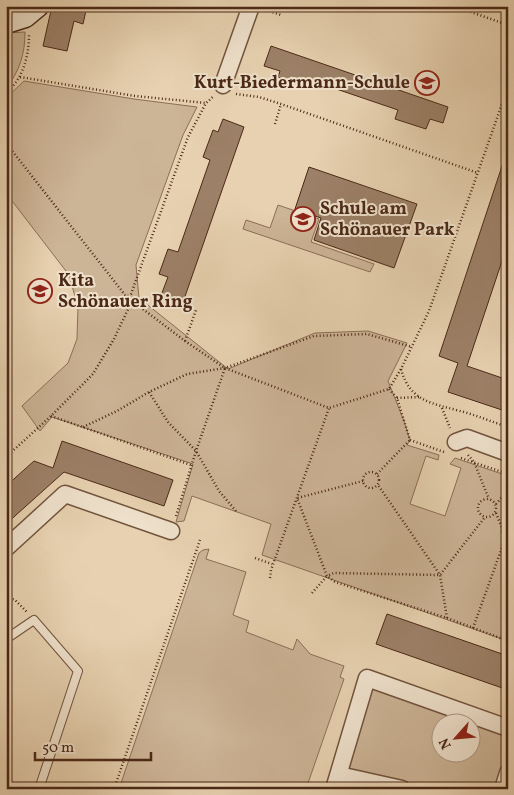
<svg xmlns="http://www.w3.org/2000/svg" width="514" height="795" font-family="Vollkorn,serif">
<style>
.green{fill:#ccb496;stroke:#8c6e56;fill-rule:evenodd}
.building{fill:#9c8067;stroke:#4b2917}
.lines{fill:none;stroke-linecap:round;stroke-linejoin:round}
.lane-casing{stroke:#72533d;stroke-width:10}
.street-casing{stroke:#72533d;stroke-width:19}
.secondary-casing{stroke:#4b2917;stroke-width:25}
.path{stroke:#4b2917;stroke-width:2.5;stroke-dasharray:1 2.5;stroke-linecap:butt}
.lane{stroke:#efe1cc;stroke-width:8}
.street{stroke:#efe1cc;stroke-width:16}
.secondary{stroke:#efe1cc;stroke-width:22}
.labels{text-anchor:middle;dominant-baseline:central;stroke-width:4;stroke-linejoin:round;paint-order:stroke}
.poi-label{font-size:18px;font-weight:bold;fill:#4b2917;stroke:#efe1cc;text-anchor:start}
</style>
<rect width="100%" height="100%" fill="#e7d1b0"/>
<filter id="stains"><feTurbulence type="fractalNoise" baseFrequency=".004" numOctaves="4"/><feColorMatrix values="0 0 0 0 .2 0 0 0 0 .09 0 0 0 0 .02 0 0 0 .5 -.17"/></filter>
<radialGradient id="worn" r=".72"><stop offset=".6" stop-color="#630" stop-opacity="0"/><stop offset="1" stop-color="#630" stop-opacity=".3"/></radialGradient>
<g class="green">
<path d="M25 32C25 53 20 71 6 88V33Z"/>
<path d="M24 81 134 99 197 107 183 135 136 265 139 298 228 369 315 333 368 331 407 343 388 381 404 421 410 440 407 445 439 455 438 460 426 456 410 504 445 516 461 468 450 464 455 458 508 476V512L501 532 508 535V641L262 555 271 524 192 496 184 521 176 522 193 464 52 417 40 431 22 406 68 363 77 339 78 307 69 275 6 193V98Z"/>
<path d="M278 205 319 219 311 242 374 264 370 272 243 229 246 220 270 228Z"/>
<path d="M209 549 206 559 246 572 233 615 249 621 246 632 293 650 297 639 310 654 344 666 340 677 344 679 306 789H119L199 553 203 550Z"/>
<path d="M367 678 508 728V773L503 789H402L339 775ZM442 722H472V752H442Z"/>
</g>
<g class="building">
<path d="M52 6H87L83 24 74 21 67 51 43 46Z"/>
<path d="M271 46 448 107 443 123 430 119 426 129 395 119 398 110 307 79 304 87 278 77 280 71 264 66Z"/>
<path d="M223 119 244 127 182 305 160 298 168 277 159 274 168 249 178 252 210 160 203 157 213 130 218 132Z"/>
<path d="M505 157H508V243L467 366 508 380V412L448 392 458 363 439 356Z"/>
<path d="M309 167 417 204 394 268 314 240 321 218 295 209Z"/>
<path d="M62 441 173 480 164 506 64 472 6 524V486L34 461 53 468Z"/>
<path d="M387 614 508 656V690L376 644Z"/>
</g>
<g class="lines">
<defs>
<path id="lane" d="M6 639 34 620 78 671 39 789"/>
<g id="street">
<path d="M223 85 251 6"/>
<path d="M456 442 467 438 508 453"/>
<path d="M6 548 65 494 171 531"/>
<path d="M339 775 402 789"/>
<path d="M334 789 367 678 508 728"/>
<path d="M503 789 508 773"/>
</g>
<path id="secondary" d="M6 22 25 16 37 6"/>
</defs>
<use href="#lane" class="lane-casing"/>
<use href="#street" class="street-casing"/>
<use href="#secondary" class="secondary-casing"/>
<g class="path">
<path d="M454 6 508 25"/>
<path d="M266 10 281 15"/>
<path d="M20 77 135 96 206 103"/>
<path d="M6 93C23 79 29 56 29 34"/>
<path d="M236 94 259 97 281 104 478 173"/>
<path d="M275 124 281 104"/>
<path d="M6 143 125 295 128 296 131 294 188 137 206 103 214 96"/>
<path d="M131 303H135L185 341 225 368 329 408 389 389 401 369 429 311 508 87"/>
<path d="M185 341 196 310"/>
<path d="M401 369C410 402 432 403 460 411 476 415 492 422 508 427"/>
<path d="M389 389 397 398 410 440"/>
<path d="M397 398 419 397"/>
<path d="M442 408 450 428"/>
<path d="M51 416 191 465"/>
<path d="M83 427 117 411 149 392"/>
<path d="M410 440 444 452"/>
<path d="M468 455 474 462 489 499"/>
<path d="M6 457 51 416 93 374 114 339 131 303"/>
<path d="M461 458 508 474"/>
<circle cx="371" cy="480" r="8"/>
<path d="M377 474 410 440"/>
<path d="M363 481 297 498 327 576 334 573 440 575 485 517"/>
<circle cx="487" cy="508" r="9"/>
<path d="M496 504 508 490"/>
<path d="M236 511 219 491 196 451 168 422 149 392 187 374 225 368 314 336 367 334 412 347"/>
<path d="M496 513 502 528 508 532"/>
<path d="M176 516 196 451 225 368"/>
<path d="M255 558 272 564"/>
<path d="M270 578 271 570 329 408"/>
<path d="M312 593 327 576 335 582 447 618 440 575 378 485"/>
<path d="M6 597 15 600 27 612"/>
<path d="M447 618 508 641"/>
<path d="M473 628 508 531"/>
<path d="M114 789 200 540"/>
</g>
<use href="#lane" class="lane"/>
<use href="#street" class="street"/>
<use href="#secondary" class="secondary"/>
</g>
<defs>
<symbol id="school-ring" viewBox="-11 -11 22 22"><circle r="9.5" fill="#efe1cc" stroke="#8f2418" stroke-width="1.5"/><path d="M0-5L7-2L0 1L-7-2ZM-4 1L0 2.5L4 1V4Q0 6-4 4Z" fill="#8f2418"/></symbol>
</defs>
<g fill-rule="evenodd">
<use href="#school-ring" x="413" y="69" width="28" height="28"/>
<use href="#school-ring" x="289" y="205" width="28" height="28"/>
<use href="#school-ring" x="26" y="277" width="28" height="28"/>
</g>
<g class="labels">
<g class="poi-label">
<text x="410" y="83" text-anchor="end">Kurt-Biedermann-Schule</text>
<text x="320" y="209">Schule am<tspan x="320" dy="21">Schönauer Park</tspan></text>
<text x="58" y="281">Kita<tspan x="58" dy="21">Schönauer Ring</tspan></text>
</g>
</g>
<rect width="514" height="795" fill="none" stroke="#e7d1b0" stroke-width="25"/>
<rect x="8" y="8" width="499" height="780" fill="none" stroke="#4b2917" stroke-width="2.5"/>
<rect x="12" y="12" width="489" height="770" fill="none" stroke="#4b2917"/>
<g transform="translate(456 738) rotate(243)"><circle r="24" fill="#efe1cc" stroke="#ad9784"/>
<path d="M0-4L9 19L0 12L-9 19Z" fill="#8f2418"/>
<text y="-8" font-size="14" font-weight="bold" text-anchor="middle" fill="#4b2917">N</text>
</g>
<path d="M35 752v8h116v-8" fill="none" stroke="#4b2917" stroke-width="2.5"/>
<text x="42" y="752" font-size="15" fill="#4b2917" stroke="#efe1cc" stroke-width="4" paint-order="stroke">50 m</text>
<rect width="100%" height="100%" filter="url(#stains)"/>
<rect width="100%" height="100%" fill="url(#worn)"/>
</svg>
